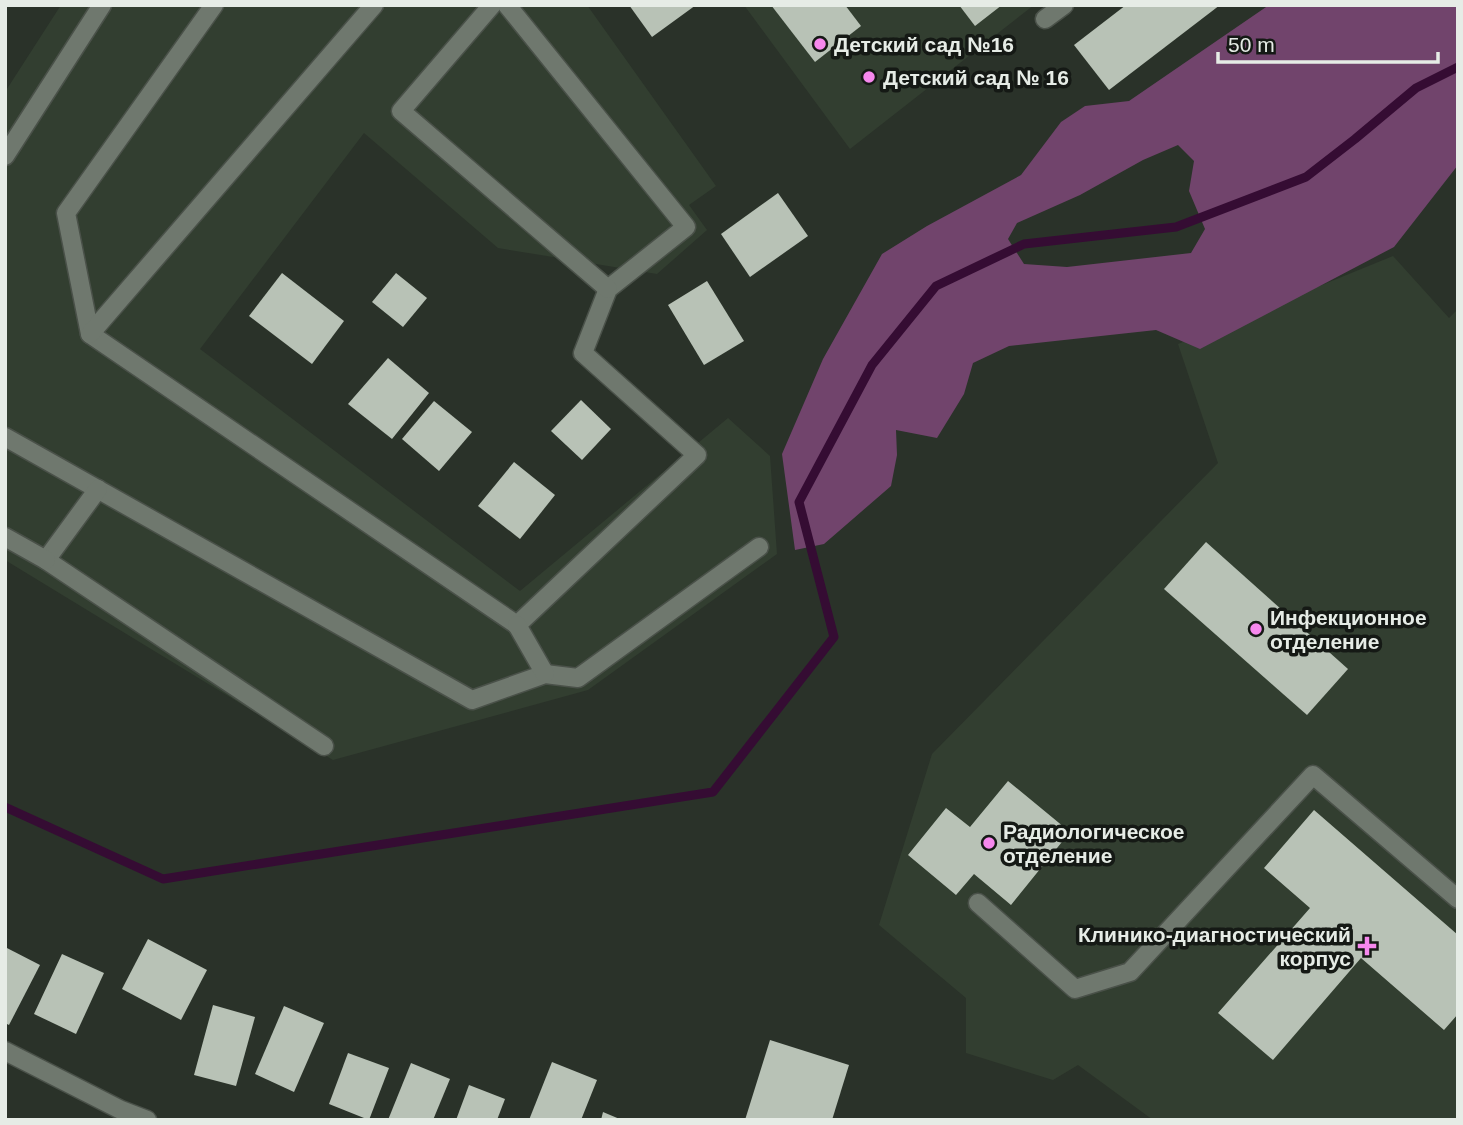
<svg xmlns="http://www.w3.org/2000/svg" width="1463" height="1125" font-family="Helvetica,sans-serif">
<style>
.built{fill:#323e30}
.forest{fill:#71446c;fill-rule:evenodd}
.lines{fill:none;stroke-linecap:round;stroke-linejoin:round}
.stream{stroke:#350c33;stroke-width:9}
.building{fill:#b8c2b6}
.minor-casing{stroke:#4a5149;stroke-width:21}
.minor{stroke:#6f786e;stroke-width:18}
.poi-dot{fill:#f688ed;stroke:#151915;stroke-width:2.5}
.labels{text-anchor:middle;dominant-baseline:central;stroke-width:7;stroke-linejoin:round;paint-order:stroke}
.poi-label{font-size:21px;font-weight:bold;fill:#e6ece6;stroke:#151915;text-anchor:start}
</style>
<rect width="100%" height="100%" fill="#2a3229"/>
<g class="built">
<path d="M61 5H587L716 186 689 205 707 230 657 274 498 248 364 133 200 349 520 591 728 418 770 456 777 554 588 690 333 760 5 560V92Z"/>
<path d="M744 5H1034L850 149Z"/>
<path d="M1393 256 1449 318 1458 309V1120H1153L1078 1065 1053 1080 966 1053V998L879 925 932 754 1218 463 1178 344Z"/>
</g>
<path class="forest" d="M1269 5H1458V165L1394 247 1200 349 1156 330 1009 346 973 363 964 394 937 438 896 430 897 455 891 486 824 544 795 550 782 454 823 359 882 254 927 226 1021 175 1061 122 1085 106 1129 101ZM1178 145 1194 161 1189 191 1205 229 1191 253 1067 267 1024 264 1008 239 1017 223 1080 195 1143 160Z"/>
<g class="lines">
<path class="stream" d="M5 807 163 879 713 792 834 637 799 502 872 365 936 286 1024 244 1176 227 1306 177 1355 139 1416 88 1458 67"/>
</g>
<g class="building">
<path d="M629 5H696L652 37Z"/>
<path d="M771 5H845L861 26 815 62Z"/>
<path d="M959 5H1002L975 26Z"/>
<path d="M1126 5H1220L1109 90 1074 45Z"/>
<path d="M778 193 808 236 750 277 721 234Z"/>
<path d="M282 273 344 321 312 364 249 316Z"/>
<path d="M396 273 427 298 403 327 372 302Z"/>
<path d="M707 281 744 341 704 365 668 305Z"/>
<path d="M388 358 429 393 392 439 348 404Z"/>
<path d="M581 400 611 429 582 460 551 431Z"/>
<path d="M434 401 472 432 439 471 402 439Z"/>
<path d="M514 462 555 495 520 539 478 506Z"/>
<path d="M1206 542 1348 669 1307 715 1164 589Z"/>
<path d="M1008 781 1070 832 1011 905 974 874 956 895 908 855 946 808 970 827Z"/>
<path d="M1314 810 1458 935V1014L1444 1030 1361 958 1273 1060 1218 1013 1310 908 1264 868Z"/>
<path d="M148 939 207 970 181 1020 122 989Z"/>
<path d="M5 947 40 965 9 1025 5 1023Z"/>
<path d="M62 954 104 973 76 1034 34 1014Z"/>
<path d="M213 1005 255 1017 236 1086 194 1075Z"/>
<path d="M284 1006 324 1023 294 1092 255 1074Z"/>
<path d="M770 1040 849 1065 832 1120H745Z"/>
<path d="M348 1053 389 1068 369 1120 329 1104Z"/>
<path d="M552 1062 597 1080 581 1120H529Z"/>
<path d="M411 1063 450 1079 433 1120H388Z"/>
<path d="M469 1085 505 1099 497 1120H456Z"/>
<path d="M603 1112 622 1120H601Z"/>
</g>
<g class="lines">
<defs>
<g id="minor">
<path d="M214 5 66 213 90 334 517 625 697 455 583 353 608 289 686 227 507 5"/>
<path d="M492 5 401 111 608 289"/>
<path d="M1045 19 1064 5"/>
<path d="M5 156 102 5"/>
<path d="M90 334 374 5"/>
<path d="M5 437 472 700 545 674 578 678 759 547"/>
<path d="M98 489 46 560 324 746"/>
<path d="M5 537 46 560"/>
<path d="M517 625 545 674"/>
<path d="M978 903 1075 989 1130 972 1313 775 1458 899"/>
<path d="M5 1051 121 1110 147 1120"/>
</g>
</defs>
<use href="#minor" class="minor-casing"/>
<use href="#minor" class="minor"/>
</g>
<g class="poi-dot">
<circle cx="820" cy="44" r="7"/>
<circle cx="869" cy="77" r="7"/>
<circle cx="1256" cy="629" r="7"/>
<circle cx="989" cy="843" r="7"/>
<path d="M1363.5 935.5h7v7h7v7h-7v7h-7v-7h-7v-7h7z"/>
</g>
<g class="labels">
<g class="poi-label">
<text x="834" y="44">Детский сад №16</text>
<text x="883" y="77">Детский сад № 16</text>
<text x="1270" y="617">Инфекционное<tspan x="1270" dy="24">отделение</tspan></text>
<text x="1003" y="831">Радиологическое<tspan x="1003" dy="24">отделение</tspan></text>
<text x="1351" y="934" text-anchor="end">Клинико-диагностический<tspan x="1351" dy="24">корпус</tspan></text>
</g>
</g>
<rect width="1463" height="1125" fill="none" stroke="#e6ece6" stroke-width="14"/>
<path d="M1218 52v10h220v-10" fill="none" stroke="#e6ece6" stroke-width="3.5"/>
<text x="1228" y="52" font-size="21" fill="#e6ece6" stroke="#151915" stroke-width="5" paint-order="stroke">50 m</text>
</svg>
